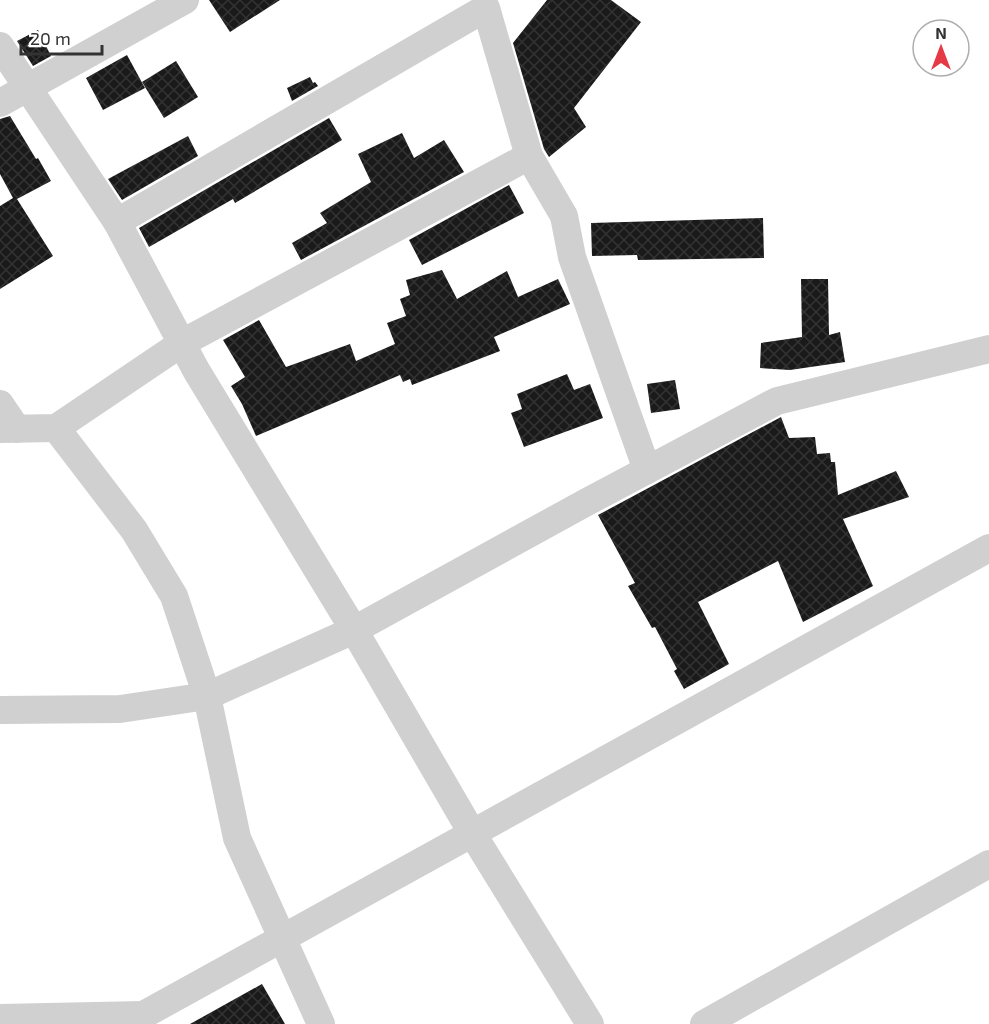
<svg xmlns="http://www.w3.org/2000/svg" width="989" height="1024" font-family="'Exo 2',sans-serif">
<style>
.building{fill:url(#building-cross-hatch)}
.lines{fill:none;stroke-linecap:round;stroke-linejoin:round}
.minor{stroke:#d0d0d0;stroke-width:28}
</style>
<defs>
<pattern id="building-cross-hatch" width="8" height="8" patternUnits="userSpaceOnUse" patternTransform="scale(1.5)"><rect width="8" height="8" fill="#1a1a1a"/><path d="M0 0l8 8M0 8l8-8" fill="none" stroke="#333"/></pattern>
</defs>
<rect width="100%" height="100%" fill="#fff"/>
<g class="building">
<path d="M209 0H280L230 32Z"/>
<path d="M547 0H611L641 22 574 108 586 127 549 157 544 149 513 43Z"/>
<path d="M38 30 51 56 33 66 17 41Z"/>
<path d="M127 55 145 88 103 110 86 78Z"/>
<path d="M176 61 198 97 164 118 142 82Z"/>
<path d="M310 77 313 83 315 82 318 86 292 101 287 88Z"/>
<path d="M10 116 36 159 38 158 51 181 17 199 53 256 0 289V206L13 198 0 174V119Z"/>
<path d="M329 118 342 140 235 203 233 199 149 247 139 228Z"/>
<path d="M402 133 414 158 444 140 464 172 301 260 292 243 327 223 320 213 371 182 358 154Z"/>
<path d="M188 136 198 156 122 200 108 179Z"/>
<path d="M509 185 524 213 422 265 409 240Z"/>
<path d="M763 218 764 258 638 260 637 255 592 256 591 223Z"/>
<path d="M442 270 457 299 507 271 518 297 558 279 570 304 494 337 500 351 412 385 410 379 403 382 400 375 256 436 242 404 231 386 245 377 223 340 259 320 286 367 350 344 356 361 395 344 387 323 406 316 400 299 410 295 406 280Z"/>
<path d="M801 279H828L829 335 840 332 845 362 790 370 760 368 761 343 802 337Z"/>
<path d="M567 374 574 390 590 384 603 418 524 447 511 413 522 409 517 394Z"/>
<path d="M675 380 680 409 651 413 647 384Z"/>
<path d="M781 417 789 438 815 437 817 454 830 453 831 462H835L838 495 896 471 909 497 843 519 873 586 803 622 778 561 698 602 729 664 684 689 674 671 677 669 655 627 652 628 628 586 635 583 598 515Z"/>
<path d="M262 984 285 1024H190Z"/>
</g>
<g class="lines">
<g class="minor">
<path d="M0 46 117 222 196 370 354 630 472 833 590 1024"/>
<path d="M0 103 185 0"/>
<path d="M117 222 486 8 529 156 564 216 572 257 647 470"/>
<path d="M0 404 17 429"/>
<path d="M56 428 134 530 174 596 207 696 237 838 321 1024"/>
<path d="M0 429 56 428 182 343 529 156"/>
<path d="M0 710 120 709 207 696 354 630 585 503 777 401 989 349"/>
<path d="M0 1018 143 1015"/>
<path d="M127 1024 989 548"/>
<path d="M704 1024 989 864"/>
</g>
</g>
<g transform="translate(941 48)"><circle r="28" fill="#ffffff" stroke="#adadad" stroke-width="1.5"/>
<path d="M0-4.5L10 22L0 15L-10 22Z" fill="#e63946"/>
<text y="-9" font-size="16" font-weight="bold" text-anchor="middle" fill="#333333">N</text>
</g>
<path d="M21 45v9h81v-9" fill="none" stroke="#333333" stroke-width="3"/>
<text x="30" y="45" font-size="18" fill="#333333" stroke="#ffffff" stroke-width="4.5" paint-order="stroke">20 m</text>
</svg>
